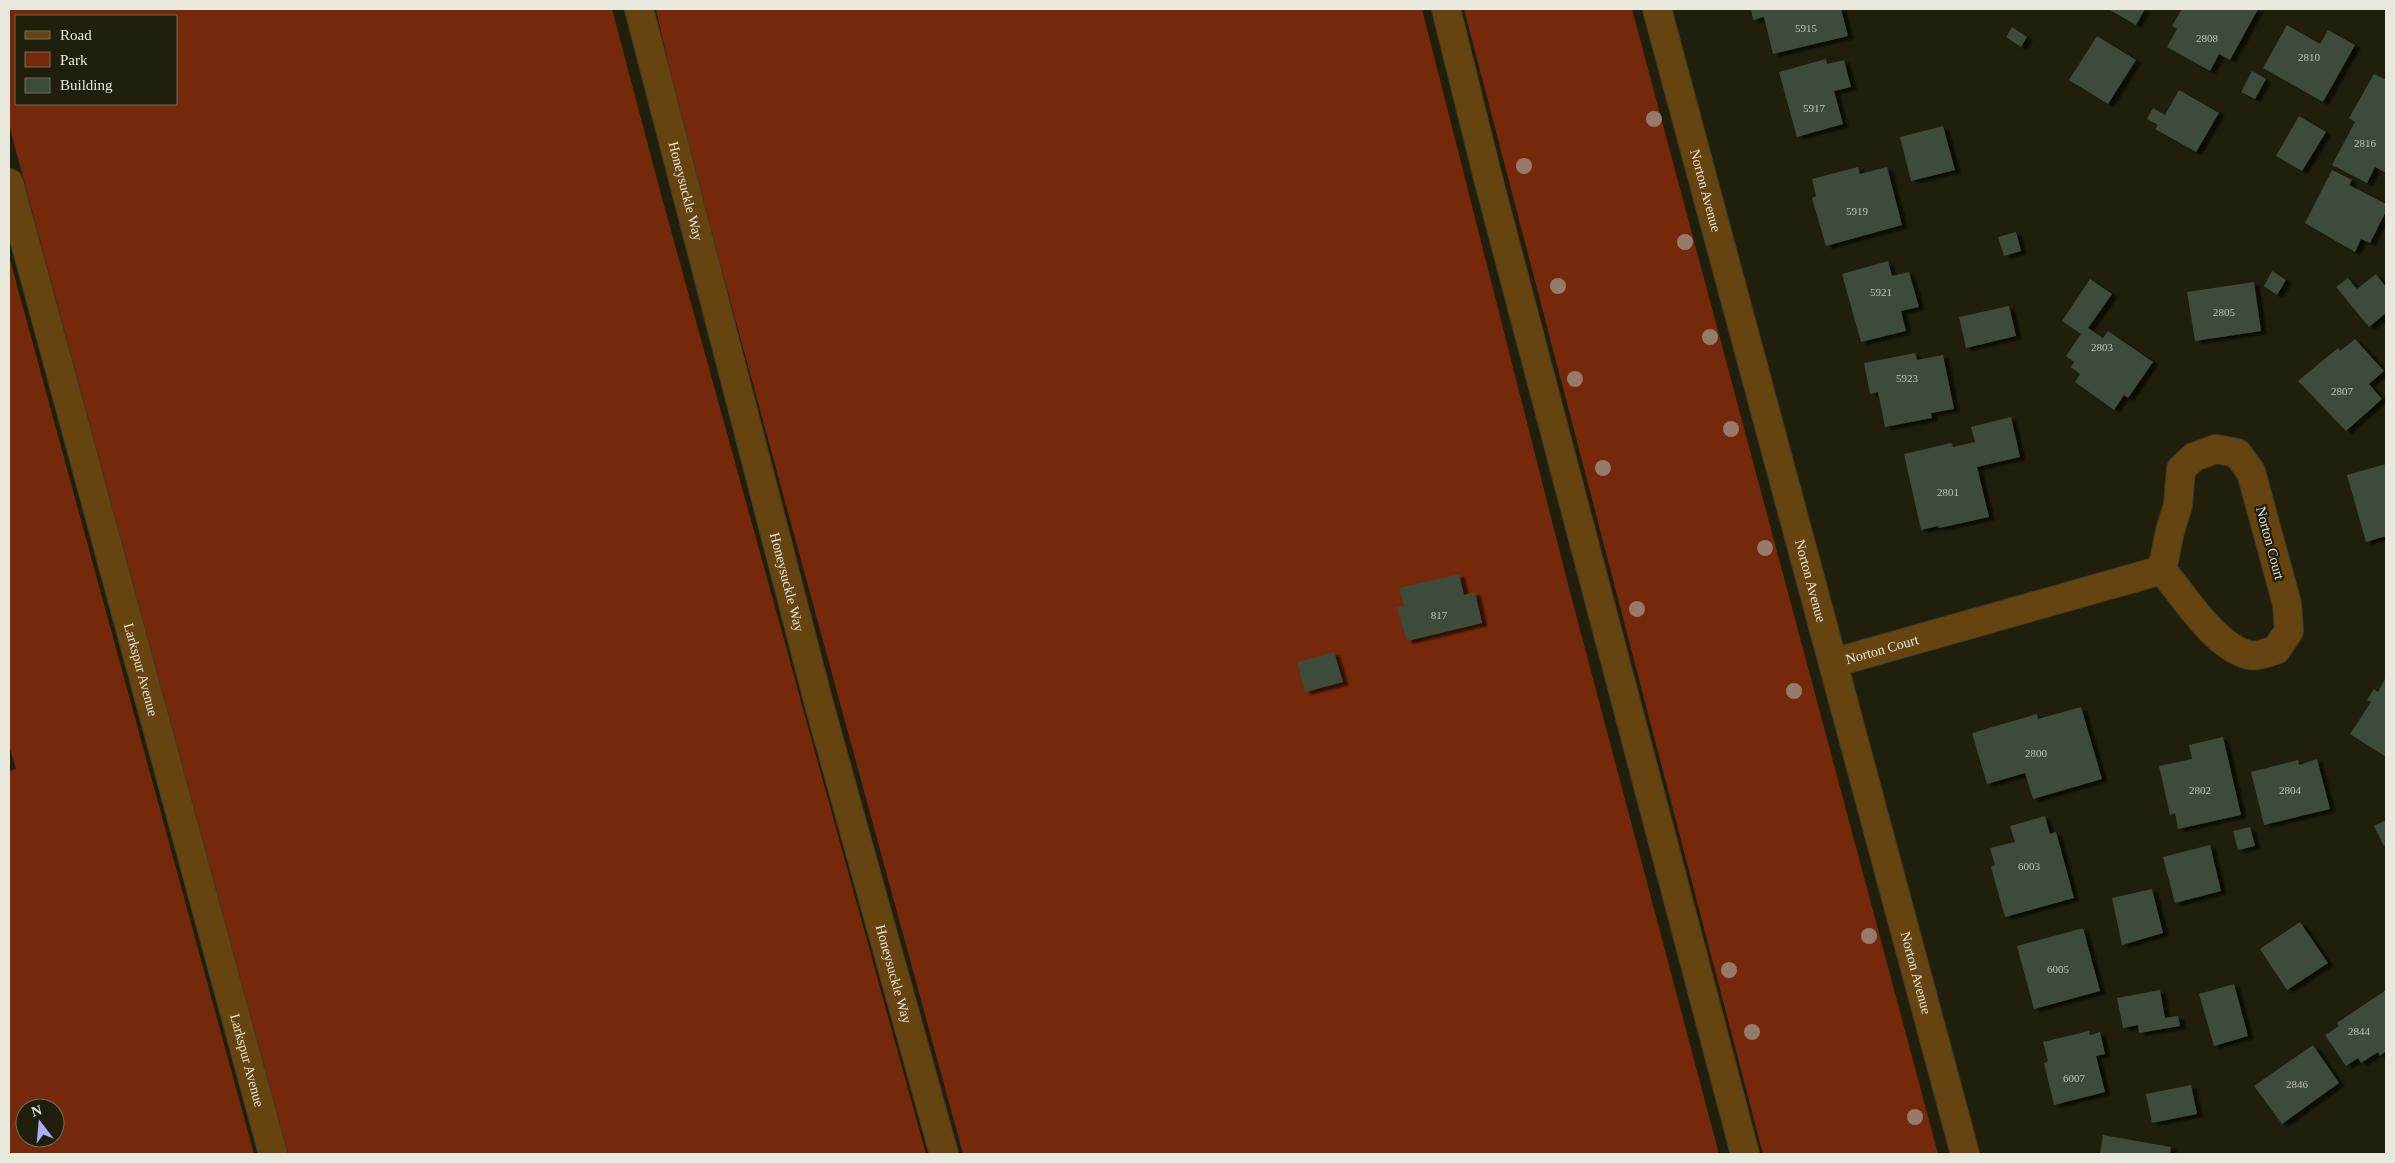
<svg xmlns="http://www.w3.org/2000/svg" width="2395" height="1163" font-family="'Times New Roman',serif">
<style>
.green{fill:#76280b;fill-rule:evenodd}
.building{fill:#3c4b3a;filter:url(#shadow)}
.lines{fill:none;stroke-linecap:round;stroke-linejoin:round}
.street-casing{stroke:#3b3b28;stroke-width:30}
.street{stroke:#664410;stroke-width:28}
.tree{fill:#957b6a}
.labels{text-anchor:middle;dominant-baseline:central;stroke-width:4.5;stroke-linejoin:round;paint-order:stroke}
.number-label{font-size:11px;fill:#bdc1b4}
.street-label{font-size:14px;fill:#e8e8dc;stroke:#1f1f0b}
</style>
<defs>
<filter id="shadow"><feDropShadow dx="5.5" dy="3" stdDeviation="1" flood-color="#0009"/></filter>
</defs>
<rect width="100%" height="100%" fill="#1f1f0b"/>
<g class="green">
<path d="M9 9H612L662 198 926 1154H287L9 125ZM16 16H176V104H16Z"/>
<path d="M656 9H1422L1570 592 1719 1154H963L681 120Z"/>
<path d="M1464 9H1632L1938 1154H1763Z"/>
<path d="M9 256 254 1154H9V771L16 769 9 745ZM25 1108H55V1138H25Z"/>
</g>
<g class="building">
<path d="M1751 9H1841L1848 36 1773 54 1764 17 1753 20Z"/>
<path d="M2108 9H2145L2136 25Z"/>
<path d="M2182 9H2258L2230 60 2219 54 2210 71 2167 47 2177 29 2172 26Z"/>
<path d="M2287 25 2320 44 2328 30 2355 45 2323 102 2263 68Z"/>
<path d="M2012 27 2027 37 2021 47 2006 37Z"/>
<path d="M2097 36 2136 60 2108 104 2069 80Z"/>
<path d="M1826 59 1827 64 1844 60 1851 87 1834 91 1843 124 1797 137 1779 72Z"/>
<path d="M2252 71 2266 79 2255 99 2241 92Z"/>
<path d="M2374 74 2386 80V173L2375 167 2367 183 2332 165 2355 122 2349 118Z"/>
<path d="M2179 90 2219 113 2196 152 2155 129 2158 125 2147 119 2153 108 2165 115Z"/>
<path d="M2299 116 2326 132 2302 171 2276 156Z"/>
<path d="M1943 126 1955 170 1911 181 1900 137Z"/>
<path d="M1858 167 1860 174 1887 167 1902 225 1826 246 1812 198 1816 196 1812 179Z"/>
<path d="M2332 170 2352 180 2349 185 2386 204V211L2370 243 2361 239 2355 252 2305 223Z"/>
<path d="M2016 232 2021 251 2004 256 1998 237Z"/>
<path d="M1888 261 1892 276 1909 272 1919 307 1901 311 1906 331 1861 342 1842 274Z"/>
<path d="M2272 271 2286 280 2277 295 2264 286Z"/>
<path d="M2376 274 2386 287V313L2369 327 2336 287 2348 278 2357 289Z"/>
<path d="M2090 279 2112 294 2088 328 2103 338 2108 331 2153 362 2128 398 2124 395 2114 410 2075 382 2080 374 2071 367 2074 362 2066 356 2081 334 2062 321Z"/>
<path d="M2254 282 2261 331 2195 341 2187 292Z"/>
<path d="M2009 306 2016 336 1966 348 1959 317Z"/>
<path d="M2355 339 2384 371 2369 384 2382 399 2346 431 2298 381 2338 348 2340 351Z"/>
<path d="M1915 353 1917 360 1943 355 1954 409 1931 413 1932 418 1885 427 1878 392 1870 394 1864 363Z"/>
<path d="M2011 417 2020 457 1977 467 1989 517 1939 528 1938 526 1921 530 1904 454 1951 443 1953 447 1975 442 1971 427Z"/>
<path d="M2386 464V536L2366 542 2347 475Z"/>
<path d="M1459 574 1464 595 1475 592 1482 623 1407 641 1397 607 1404 606 1399 588Z"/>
<path d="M1334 652 1343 682 1305 692 1297 662Z"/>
<path d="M2386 677V757L2350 734 2371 702 2367 700 2374 689 2378 692Z"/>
<path d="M2081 707 2102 779 2033 799 2025 773 1987 784 1972 733 2037 714 2038 719Z"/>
<path d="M2223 737 2241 815 2178 829 2175 813 2170 815 2159 766 2192 759 2189 745Z"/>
<path d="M2317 759 2330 809 2264 825 2251 772 2298 760 2299 765Z"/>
<path d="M2045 816 2050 834 2056 832 2074 898 2005 917 1991 867 1995 865 1990 848 2015 842 2010 826Z"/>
<path d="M2386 820V844L2384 846 2374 826Z"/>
<path d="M2250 827 2255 846 2238 850 2233 831Z"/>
<path d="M2210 845 2221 891 2175 903 2163 857Z"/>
<path d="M2152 889 2163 933 2122 945 2112 898Z"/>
<path d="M2300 922 2328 963 2287 990 2260 949Z"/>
<path d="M2083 928 2100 991 2034 1009 2017 946Z"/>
<path d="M2234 984 2248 1036 2214 1046 2199 994Z"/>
<path d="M2160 990 2165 1018 2178 1016 2180 1026 2139 1033 2138 1025 2123 1028 2117 998Z"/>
<path d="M2386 990V1051L2380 1056 2378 1052 2361 1063 2358 1058 2346 1066 2325 1035 2339 1026 2337 1023Z"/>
<path d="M2089 1031 2090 1035 2100 1032 2105 1054 2096 1056 2105 1092 2054 1105 2044 1063 2048 1061 2043 1042Z"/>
<path d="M2313 1045 2339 1083 2282 1124 2254 1086Z"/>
<path d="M2191 1085 2197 1114 2152 1123 2146 1094Z"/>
<path d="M2103 1135 2171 1147 2170 1154H2100Z"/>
</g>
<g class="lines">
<defs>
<g id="street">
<path id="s1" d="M639 9 819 704 944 1154"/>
<path d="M1446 9 1488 178 1745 1154"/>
<path id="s2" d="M1657 9 1965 1154"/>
<path id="s3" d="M9 183 273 1154"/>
<path d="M2216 449 2237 453 2251 472 2287 604 2289 631 2276 650C2268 652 2257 657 2249 655 2215 647 2184 596 2162 570L2170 531 2178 505 2181 469 2194 457Z"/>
<path id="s4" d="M1833 663 2162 570"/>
</g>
</defs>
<use href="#street" class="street-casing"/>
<use href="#street" class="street"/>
</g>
<g class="tree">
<circle cx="1654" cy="119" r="8"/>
<circle cx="1524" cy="166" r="8"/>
<circle cx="1685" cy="242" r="8"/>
<circle cx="1558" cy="286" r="8"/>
<circle cx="1710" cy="337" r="8"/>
<circle cx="1575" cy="379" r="8"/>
<circle cx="1731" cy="429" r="8"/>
<circle cx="1603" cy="468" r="8"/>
<circle cx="1765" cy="548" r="8"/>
<circle cx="1637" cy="609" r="8"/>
<circle cx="1794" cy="691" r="8"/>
<circle cx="1869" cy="936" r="8"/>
<circle cx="1729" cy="970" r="8"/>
<circle cx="1752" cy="1032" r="8"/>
<circle cx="1915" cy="1117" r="8"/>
</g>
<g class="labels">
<g class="number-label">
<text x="1806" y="28">5915</text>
<text x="2207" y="38">2808</text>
<text x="2309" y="57">2810</text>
<text x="1814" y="108">5917</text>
<text x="2365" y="143">2816</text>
<text x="1857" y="211">5919</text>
<text x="1881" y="292">5921</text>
<text x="2224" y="312">2805</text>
<text x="2102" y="347">2803</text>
<text x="1907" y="378">5923</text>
<text x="2342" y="391">2807</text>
<text x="1948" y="492">2801</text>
<text x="1439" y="615">817</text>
<text x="2036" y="753">2800</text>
<text x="2200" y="790">2802</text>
<text x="2290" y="790">2804</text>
<text x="2029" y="866">6003</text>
<text x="2058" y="969">6005</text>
<text x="2359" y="1031">2844</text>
<text x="2074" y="1078">6007</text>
<text x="2297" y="1084">2846</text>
</g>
<g class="street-label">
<text stroke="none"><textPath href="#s2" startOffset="188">Norton Avenue</textPath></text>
<text stroke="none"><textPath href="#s1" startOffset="188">Honeysuckle Way</textPath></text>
<text transform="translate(2270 543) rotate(75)">Norton Court</text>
<text stroke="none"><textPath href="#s2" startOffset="592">Norton Avenue</textPath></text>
<text stroke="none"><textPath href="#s1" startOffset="592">Honeysuckle Way</textPath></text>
<text stroke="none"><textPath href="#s4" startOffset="51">Norton Court</textPath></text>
<text stroke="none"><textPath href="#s3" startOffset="504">Larkspur Avenue</textPath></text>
<text stroke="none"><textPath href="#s1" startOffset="998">Honeysuckle Way</textPath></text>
<text stroke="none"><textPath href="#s2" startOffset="998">Norton Avenue</textPath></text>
<text stroke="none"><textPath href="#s3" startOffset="909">Larkspur Avenue</textPath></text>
</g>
</g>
<rect width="2395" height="1163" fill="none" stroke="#e8e8dc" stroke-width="20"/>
<rect x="15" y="15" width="162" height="90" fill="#1f1f0b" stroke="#6f6f5f"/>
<rect x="25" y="31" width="25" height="8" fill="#664410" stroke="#6f6f5f"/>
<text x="60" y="40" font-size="15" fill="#e8e8dc">Road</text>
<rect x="25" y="52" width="25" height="15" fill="#76280b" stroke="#6f6f5f"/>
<text x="60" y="65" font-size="15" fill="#e8e8dc">Park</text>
<rect x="25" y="78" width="25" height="15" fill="#3c4b3a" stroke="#6f6f5f"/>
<text x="60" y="90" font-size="15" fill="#e8e8dc">Building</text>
<g transform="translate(40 1123) rotate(344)"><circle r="24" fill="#1f1f0b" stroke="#6f6f5f"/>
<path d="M0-4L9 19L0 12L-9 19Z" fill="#a9b0fc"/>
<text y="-8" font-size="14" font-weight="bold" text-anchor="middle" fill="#e8e8dc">N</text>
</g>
</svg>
